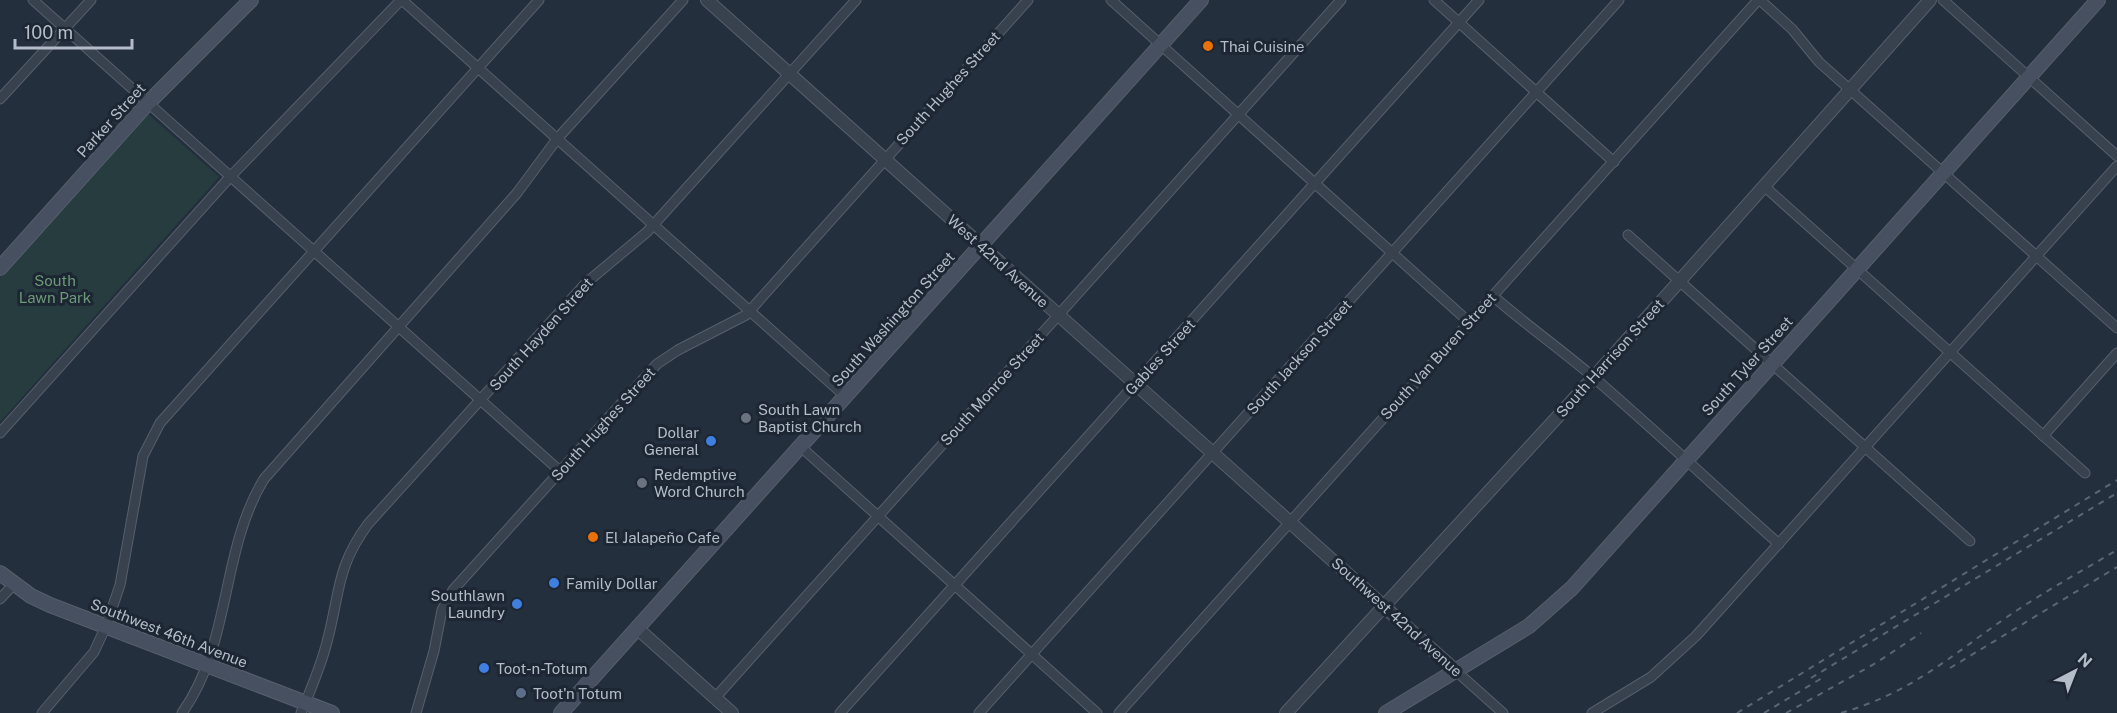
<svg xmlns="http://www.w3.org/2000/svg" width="2117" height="713" font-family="'Public Sans',sans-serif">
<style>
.green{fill:#263c3f}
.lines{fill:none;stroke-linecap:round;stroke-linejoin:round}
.minor-casing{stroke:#565f6c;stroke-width:11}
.tertiary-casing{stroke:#565f6c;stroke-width:14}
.secondary-casing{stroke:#565f6c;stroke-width:16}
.minor{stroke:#38414e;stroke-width:9}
.tertiary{stroke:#38414e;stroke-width:12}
.secondary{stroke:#465061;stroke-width:14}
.rail{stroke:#5a6575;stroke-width:2;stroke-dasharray:6 6;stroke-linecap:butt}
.food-dot{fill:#e8710a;stroke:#1d2633;stroke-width:2}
.worship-dot{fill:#6b7280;stroke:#1d2633;stroke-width:2}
.shop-dot{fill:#3f7fe0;stroke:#1d2633;stroke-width:2}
.service-dot{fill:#5c6f8a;stroke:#1d2633;stroke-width:2}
.labels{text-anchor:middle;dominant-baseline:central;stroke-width:6;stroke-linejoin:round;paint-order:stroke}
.poi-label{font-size:15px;fill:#b4bcc9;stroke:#1d2633;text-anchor:start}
.street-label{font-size:15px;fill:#b4bcc9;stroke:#1d2633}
.park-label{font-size:15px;fill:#6b9a76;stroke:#1d2633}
</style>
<rect width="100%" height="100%" fill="#242f3e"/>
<path class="green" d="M148 114 219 177 0 422V278Z"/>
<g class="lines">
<defs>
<g id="minor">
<path d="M33 0 560 471"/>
<path d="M402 0 846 397"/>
<path d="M1111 0 1469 322"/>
<path d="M1434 0 1614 162"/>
<path d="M1760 0 1792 29 1819 62 2117 328"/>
<path d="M1943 0 2117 156"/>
<path d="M0 99 91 0"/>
<path d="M1764 186 2085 473"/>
<path d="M1628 235 1970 541"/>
<path d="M1493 296C1525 324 1559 348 1592 376 1655 430 1716 488 1779 544"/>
<path d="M0 433 230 177 401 0"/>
<path d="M2043 436 2117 353"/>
<path d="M801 447 1097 713"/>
<path d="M0 599 14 584"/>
<path d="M1456 671 1503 713"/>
<path d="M715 698 1341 0"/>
<path d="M42 713 94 652 106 626 120 585 143 456 160 423 539 0"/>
<path d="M182 713C232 643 220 551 264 479L517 193 557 139 683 0"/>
<path d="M301 713C311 689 322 664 328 638 340 591 337 566 368 524L586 283 647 232 856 0"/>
<path d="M416 713 434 651 442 610 453 590 657 364 678 350 746 315 1028 0"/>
<path d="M840 713 1479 0"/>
<path d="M979 713 1619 0"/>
<path d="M1119 713 1758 0"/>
<path d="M1592 713 1651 677 1696 636 2117 166"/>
</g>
<g id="tertiary">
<path d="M707 0 1456 671"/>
<path d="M638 629 732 713"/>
<path d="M1286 713 1594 377 1930 0"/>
</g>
<g id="secondary">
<path d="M0 268 148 103 251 0"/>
<path d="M0 573 31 596 50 605 332 713"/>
<path d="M561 713 1201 0"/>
<path d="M1386 713 1529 626 1572 588 2098 0"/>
</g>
</defs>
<use href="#minor" class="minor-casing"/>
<use href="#tertiary" class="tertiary-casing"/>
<use href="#secondary" class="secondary-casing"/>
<use href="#minor" class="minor"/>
<use href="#tertiary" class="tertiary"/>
<use href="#secondary" class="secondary"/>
<g class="rail">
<path d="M1950 668 2117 567"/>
<path d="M1811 678 2117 493"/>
<path d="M1737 713 2117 480"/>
<path d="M1764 713 1822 678"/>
<path d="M1786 713 1876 663 1921 633"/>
<path d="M1841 713C1912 692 1948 658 2007 617 2042 593 2080 572 2117 550"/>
</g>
</g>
<g class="food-dot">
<circle cx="1208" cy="46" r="6"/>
<circle cx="593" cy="537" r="6"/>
</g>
<g class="worship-dot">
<circle cx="746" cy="418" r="6"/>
<circle cx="642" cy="483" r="6"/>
</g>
<g class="shop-dot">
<circle cx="711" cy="441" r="6"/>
<circle cx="554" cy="583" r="6"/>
<circle cx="517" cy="604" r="6"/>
<circle cx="484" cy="668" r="6"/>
</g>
<circle class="service-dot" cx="521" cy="693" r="6"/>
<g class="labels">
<g class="poi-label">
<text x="1220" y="46">Thai Cuisine</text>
<text x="758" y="409">South Lawn<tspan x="758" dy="17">Baptist Church</tspan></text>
<text x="699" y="432" text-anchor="end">Dollar<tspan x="699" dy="17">General</tspan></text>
<text x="654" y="474">Redemptive<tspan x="654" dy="17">Word Church</tspan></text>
<text x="605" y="537">El Jalapeño Cafe</text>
<text x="566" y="583">Family Dollar</text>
<text x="505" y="595" text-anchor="end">Southlawn<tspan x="505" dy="17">Laundry</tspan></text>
<text x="496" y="668">Toot-n-Totum</text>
<text x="533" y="693">Toot'n Totum</text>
</g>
<g class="street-label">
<text transform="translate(948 88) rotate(-48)">South Hughes Street</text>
<text transform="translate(111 120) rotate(-48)">Parker Street</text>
<text transform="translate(998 261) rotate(42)">West 42nd Avenue</text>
<text transform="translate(893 319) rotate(-48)">South Washington Street</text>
<text transform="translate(541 334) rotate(-48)">South Hayden Street</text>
<text transform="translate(1438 356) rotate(-48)">South Van Buren Street</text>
<text transform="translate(1160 357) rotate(-48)">Gables Street</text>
<text transform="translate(1299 357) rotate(-48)">South Jackson Street</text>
<text transform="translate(1610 358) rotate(-48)">South Harrison Street</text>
<text transform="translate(1747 366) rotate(-48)">South Tyler Street</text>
<text transform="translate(992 389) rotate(-48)">South Monroe Street</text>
<text transform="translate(603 424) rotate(-48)">South Hughes Street</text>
<text transform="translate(1397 617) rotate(42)">Southwest 42nd Avenue</text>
<text transform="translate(169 633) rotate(21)">Southwest 46th Avenue</text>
</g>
<g class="park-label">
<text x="55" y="280">South<tspan x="55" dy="17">Lawn Park</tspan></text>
</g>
</g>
<g transform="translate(2075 671) rotate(42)" stroke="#1d2633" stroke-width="4.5" paint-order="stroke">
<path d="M0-4.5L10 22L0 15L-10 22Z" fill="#b4bcc9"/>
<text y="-9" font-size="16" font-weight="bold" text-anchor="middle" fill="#b4bcc9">N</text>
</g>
<path d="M15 39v9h117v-9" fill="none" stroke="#b4bcc9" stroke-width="3"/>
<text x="24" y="39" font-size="18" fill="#b4bcc9" stroke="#1d2633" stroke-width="4.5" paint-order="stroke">100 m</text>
</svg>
